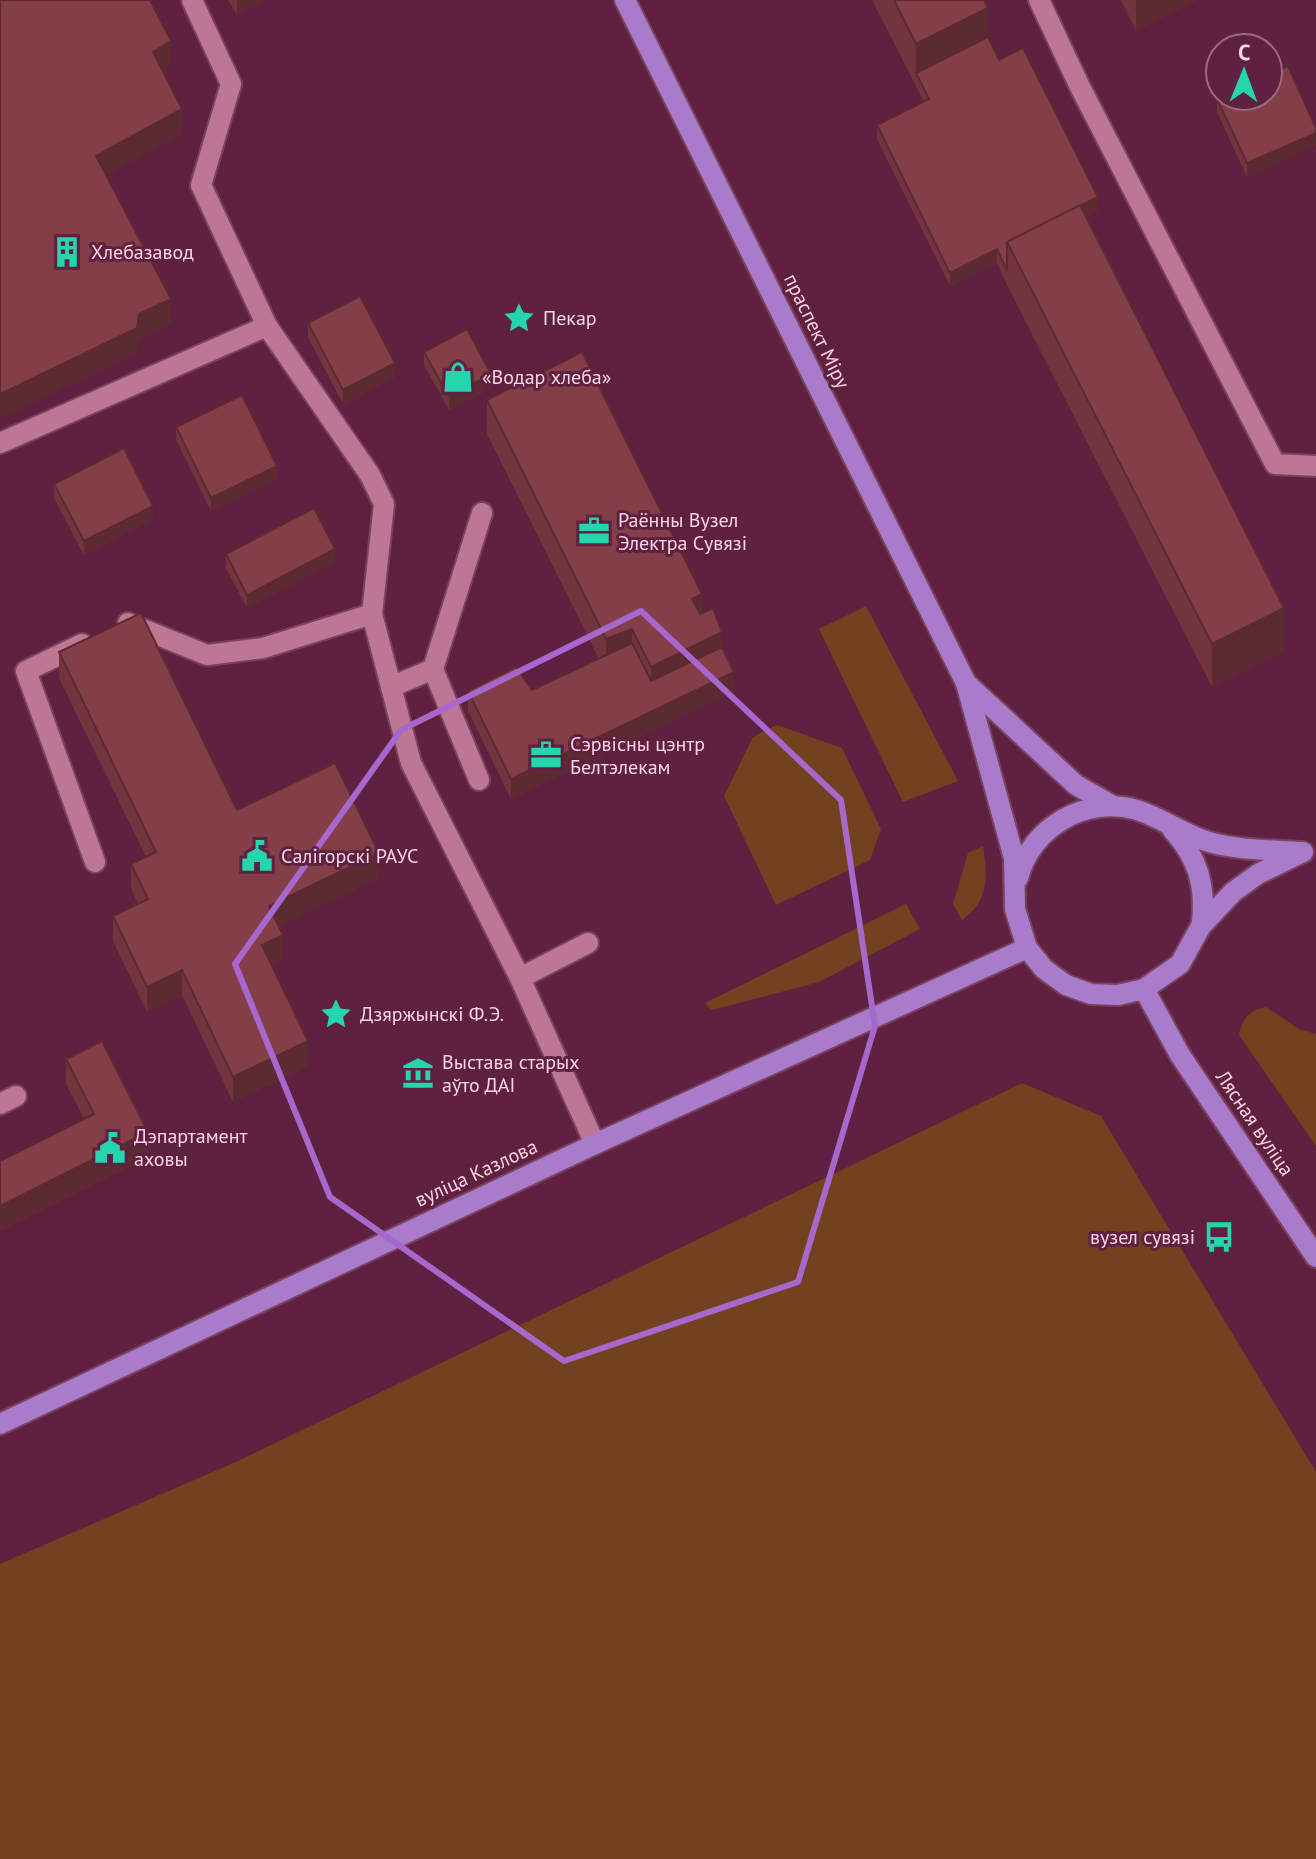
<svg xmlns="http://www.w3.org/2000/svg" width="1316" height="1859" font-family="'PT Sans',sans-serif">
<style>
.green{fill:#73411f}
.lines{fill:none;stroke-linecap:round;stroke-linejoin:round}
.minor-casing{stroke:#79425f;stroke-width:24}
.major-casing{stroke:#79425f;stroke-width:24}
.minor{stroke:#bd7694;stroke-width:20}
.major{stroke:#a97bcb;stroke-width:20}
.wall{fill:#72353e}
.shaded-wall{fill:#5c2b32}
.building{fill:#843e48;stroke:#5c2b32;stroke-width:2}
.marked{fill:none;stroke:#a867cc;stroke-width:6;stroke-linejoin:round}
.labels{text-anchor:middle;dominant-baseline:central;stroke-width:6;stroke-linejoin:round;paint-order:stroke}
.poi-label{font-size:20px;fill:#fcd4e3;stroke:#5f213f;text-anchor:start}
.street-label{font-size:20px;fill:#fcd4e3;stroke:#5f213f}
</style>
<rect width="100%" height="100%" fill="#5f213f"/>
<g class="green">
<path d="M866 606 958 781 903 802 819 629Z"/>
<path d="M777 725 842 748 881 829 870 860 776 905 724 796 753 737Z"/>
<path d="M983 846C988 876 989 901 962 920L953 904 968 853Z"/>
<path d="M906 904 920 929 819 982 712 1010 705 1003Z"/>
<path d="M1266 1007 1299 1029 1316 1034V1146L1239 1035C1242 1019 1249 1010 1266 1007Z"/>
<path d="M1022 1083 1101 1116 1316 1472V1859H0V1564L238 1461Z"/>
</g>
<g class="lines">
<defs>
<g id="minor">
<path d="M192 0 231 84 201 185 267 326"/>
<path d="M1039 0 1080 87 1275 464 1316 466"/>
<path d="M0 443 267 326 370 475 384 504 372 614 411 763 520 978 595 1144"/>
<path d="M128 623 207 655 263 648 372 614"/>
<path d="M82 644 26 671 95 862"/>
<path d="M433 669 482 513"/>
<path d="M391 687 433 669 479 780"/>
<path d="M520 978 588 943"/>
<path d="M0 1104 16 1096"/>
</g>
<g id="major">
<path d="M625 0 966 683 1014 858 1015 909 1027 948 1044 969 1066 985 1091 994 1118 995 1144 989 1180 964 1201 926 1233 892 1258 874 1303 852"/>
<path d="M966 683 1076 785 1113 806"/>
<path d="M1172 829C1198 858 1206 885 1202 923"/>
<path d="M1018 878C1031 827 1086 795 1137 810 1162 818 1183 834 1209 842 1237 850 1270 850 1300 852"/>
<path d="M1144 989 1180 1055 1316 1257"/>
<path d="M0 1424 595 1144 1027 948"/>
</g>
</defs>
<use href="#minor" class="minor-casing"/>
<use href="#major" class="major-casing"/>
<use href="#minor" class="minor"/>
<use href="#major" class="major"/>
</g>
<g class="wall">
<path d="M228 0H264L237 15Z"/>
<path d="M872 0H984L988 37 999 60 1098 211 1086 217 1284 651 1212 687 1007 285 997 263 950 286 877 139V125L924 102Z"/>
<path d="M1121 0H1196L1136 30Z"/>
<path d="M1268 96 1247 177 1217 112V99Z"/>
<path d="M308 323 395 377 343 404 308 337Z"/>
<path d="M424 352 491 388 449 410 424 365Z"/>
<path d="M487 400 702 613 722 647 734 691 511 799 468 711V691L532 690 599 659 487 434Z"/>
<path d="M176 427 277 479 211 511 176 440Z"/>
<path d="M54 484 153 519 84 555 54 498Z"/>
<path d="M226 554 335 562 247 608 226 568Z"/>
<path d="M59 652 237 810 379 878 278 926 283 960 272 966 308 1066 233 1102 182 995 147 1012 113 941V916L138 904 131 889V864L146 857 59 678Z"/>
<path d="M66 1059 148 1157 0 1231V1161L84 1119 66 1084Z"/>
</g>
<g class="shaded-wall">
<path d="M237 0H264L237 15Z"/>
<path d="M1136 0H1196L1136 30Z"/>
<path d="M988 8V51L916 73V44Z"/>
<path d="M171 41V66L153 77V52Z"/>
<path d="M182 109V134L96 181V156Z"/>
<path d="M1316 133V146L1247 177V163Z"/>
<path d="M1098 197V211L1070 225V212Z"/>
<path d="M997 249V263L950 286V273Z"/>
<path d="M171 299V324L139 339 137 353 0 419V394L139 314Z"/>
<path d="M395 363V377L343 404V390Z"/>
<path d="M491 374V388L449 410V397Z"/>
<path d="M277 466V479L211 511V498Z"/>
<path d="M153 506V519L84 555V541Z"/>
<path d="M335 549V562L247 608V595Z"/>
<path d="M702 594V628L692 599Z"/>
<path d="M1284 608V651L1212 687V644Z"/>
<path d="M632 629V663L606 674V639Z"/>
<path d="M722 632V666L651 701V667Z"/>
<path d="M734 672V691L511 799V779Z"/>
<path d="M379 853V878L269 931V906Z"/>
<path d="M283 935V960L262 971V945Z"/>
<path d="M182 970V995L147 1012V987Z"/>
<path d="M308 1041V1066L233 1102V1077Z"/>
<path d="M148 1132V1157L0 1231V1206Z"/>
</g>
<g class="building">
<path d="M0 0H150L171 41 153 52 182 109 96 156 171 299 139 314 137 328 0 394Z"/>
<path d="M894 0H984L988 8 916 44Z"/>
<path d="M988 37 999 60 1023 48 1098 197 1007 242V271L997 249 950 273 877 125 929 99 916 73Z"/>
<path d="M1288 66 1316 128V133L1247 163 1217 99 1223 96H1268V75Z"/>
<path d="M1080 205 1284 608 1212 644 1007 242Z"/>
<path d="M360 296 395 363 343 390 308 323Z"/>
<path d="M467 329 491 374 449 397 424 352Z"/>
<path d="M582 352 702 594 692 599 700 614 713 608 722 632 651 667 632 629 606 639 487 400Z"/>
<path d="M242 395 277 466 211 498 176 427Z"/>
<path d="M124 448 153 506 84 541 54 484Z"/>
<path d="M314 508 335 549 247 595 226 554Z"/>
<path d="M141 613 237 810 335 763 379 853 269 906 283 935 262 945 308 1041 233 1077 182 970 147 987 113 916 148 899 131 864 156 852 59 652Z"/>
<path d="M632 643 651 681 722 647 734 672 511 779 468 691 516 667 532 690Z"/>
<path d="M102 1041 148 1132 0 1206V1161L94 1114 66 1059Z"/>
</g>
<path class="marked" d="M641 611 841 800 875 1026 798 1282 564 1361 330 1197 235 964 401 730Z"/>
<defs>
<symbol id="building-bare" viewBox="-9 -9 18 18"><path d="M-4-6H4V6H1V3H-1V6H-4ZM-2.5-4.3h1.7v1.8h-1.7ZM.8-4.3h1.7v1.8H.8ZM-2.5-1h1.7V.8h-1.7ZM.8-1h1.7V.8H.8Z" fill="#25d5ae" stroke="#5f213f" stroke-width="2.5" paint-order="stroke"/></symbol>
<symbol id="sight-bare" viewBox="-9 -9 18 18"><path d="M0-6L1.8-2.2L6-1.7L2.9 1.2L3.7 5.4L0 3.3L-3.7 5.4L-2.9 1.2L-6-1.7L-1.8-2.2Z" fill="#25d5ae" stroke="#5f213f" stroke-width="2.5" paint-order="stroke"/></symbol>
<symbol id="shop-bare" viewBox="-9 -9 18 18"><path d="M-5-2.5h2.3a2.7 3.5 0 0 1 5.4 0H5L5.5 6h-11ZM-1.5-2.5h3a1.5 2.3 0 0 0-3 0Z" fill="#25d5ae" stroke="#5f213f" stroke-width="2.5" paint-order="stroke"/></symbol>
<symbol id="office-bare" viewBox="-9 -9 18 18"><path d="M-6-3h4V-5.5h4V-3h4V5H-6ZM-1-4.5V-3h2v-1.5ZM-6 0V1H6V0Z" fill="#25d5ae" stroke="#5f213f" stroke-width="2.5" paint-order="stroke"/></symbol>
<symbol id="civic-bare" viewBox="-9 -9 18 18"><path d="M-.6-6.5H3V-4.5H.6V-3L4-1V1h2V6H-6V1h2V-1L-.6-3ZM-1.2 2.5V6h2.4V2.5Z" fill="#25d5ae" stroke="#5f213f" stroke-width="2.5" paint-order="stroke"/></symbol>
<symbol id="museum-bare" viewBox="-9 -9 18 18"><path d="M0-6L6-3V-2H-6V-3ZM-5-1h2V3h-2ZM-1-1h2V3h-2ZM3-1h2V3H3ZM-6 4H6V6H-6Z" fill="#25d5ae" stroke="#5f213f" stroke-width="2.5" paint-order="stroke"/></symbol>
<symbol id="bus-bare" viewBox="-9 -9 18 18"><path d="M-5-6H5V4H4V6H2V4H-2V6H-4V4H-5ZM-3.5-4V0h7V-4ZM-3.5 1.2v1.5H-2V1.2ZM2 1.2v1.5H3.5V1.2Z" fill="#25d5ae" stroke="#5f213f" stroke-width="2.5" paint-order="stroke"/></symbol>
</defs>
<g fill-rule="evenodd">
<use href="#building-bare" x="45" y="230" width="44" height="44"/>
<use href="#sight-bare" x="497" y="296" width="44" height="44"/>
<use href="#shop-bare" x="436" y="355" width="44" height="44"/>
<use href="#office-bare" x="572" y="509" width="44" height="44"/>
<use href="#office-bare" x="524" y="733" width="44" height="44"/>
<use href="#civic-bare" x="235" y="834" width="44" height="44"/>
<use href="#sight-bare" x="314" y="992" width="44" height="44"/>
<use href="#museum-bare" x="396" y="1051" width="44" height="44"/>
<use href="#civic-bare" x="88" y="1126" width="44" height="44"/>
<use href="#bus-bare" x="1197" y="1215" width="44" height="44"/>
</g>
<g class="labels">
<g class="poi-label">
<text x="91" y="252">Хлебазавод</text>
<text x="543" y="318">Пекар</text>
<text x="482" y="377">«Водар хлеба»</text>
<text x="618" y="520">Раённы Вузел<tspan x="618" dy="23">Электра Сувязі</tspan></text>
<text x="570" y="744">Сэрвісны цэнтр<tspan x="570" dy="23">Белтэлекам</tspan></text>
<text x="281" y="856">Салігорскі РАУС</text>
<text x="360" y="1014">Дзяржынскі Ф.Э.</text>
<text x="442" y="1062">Выстава старых<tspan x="442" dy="23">аўто ДАІ</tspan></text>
<text x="134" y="1136">Дэпартамент<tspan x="134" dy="23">аховы</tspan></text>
<text x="1195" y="1237" text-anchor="end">вузел сувязі</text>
</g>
<g class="street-label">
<text transform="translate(817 331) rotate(64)">праспект Міру</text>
<text transform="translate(1255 1123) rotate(56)">Лясная вуліца</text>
<text transform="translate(476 1173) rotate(-25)">вуліца Казлова</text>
</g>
</g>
<g transform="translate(1244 72) rotate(1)"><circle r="38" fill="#5f213f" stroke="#9e6981" stroke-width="2"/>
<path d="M0-6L14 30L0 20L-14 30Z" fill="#25d5ae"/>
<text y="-12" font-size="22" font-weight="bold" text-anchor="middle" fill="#fcd4e3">С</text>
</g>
</svg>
